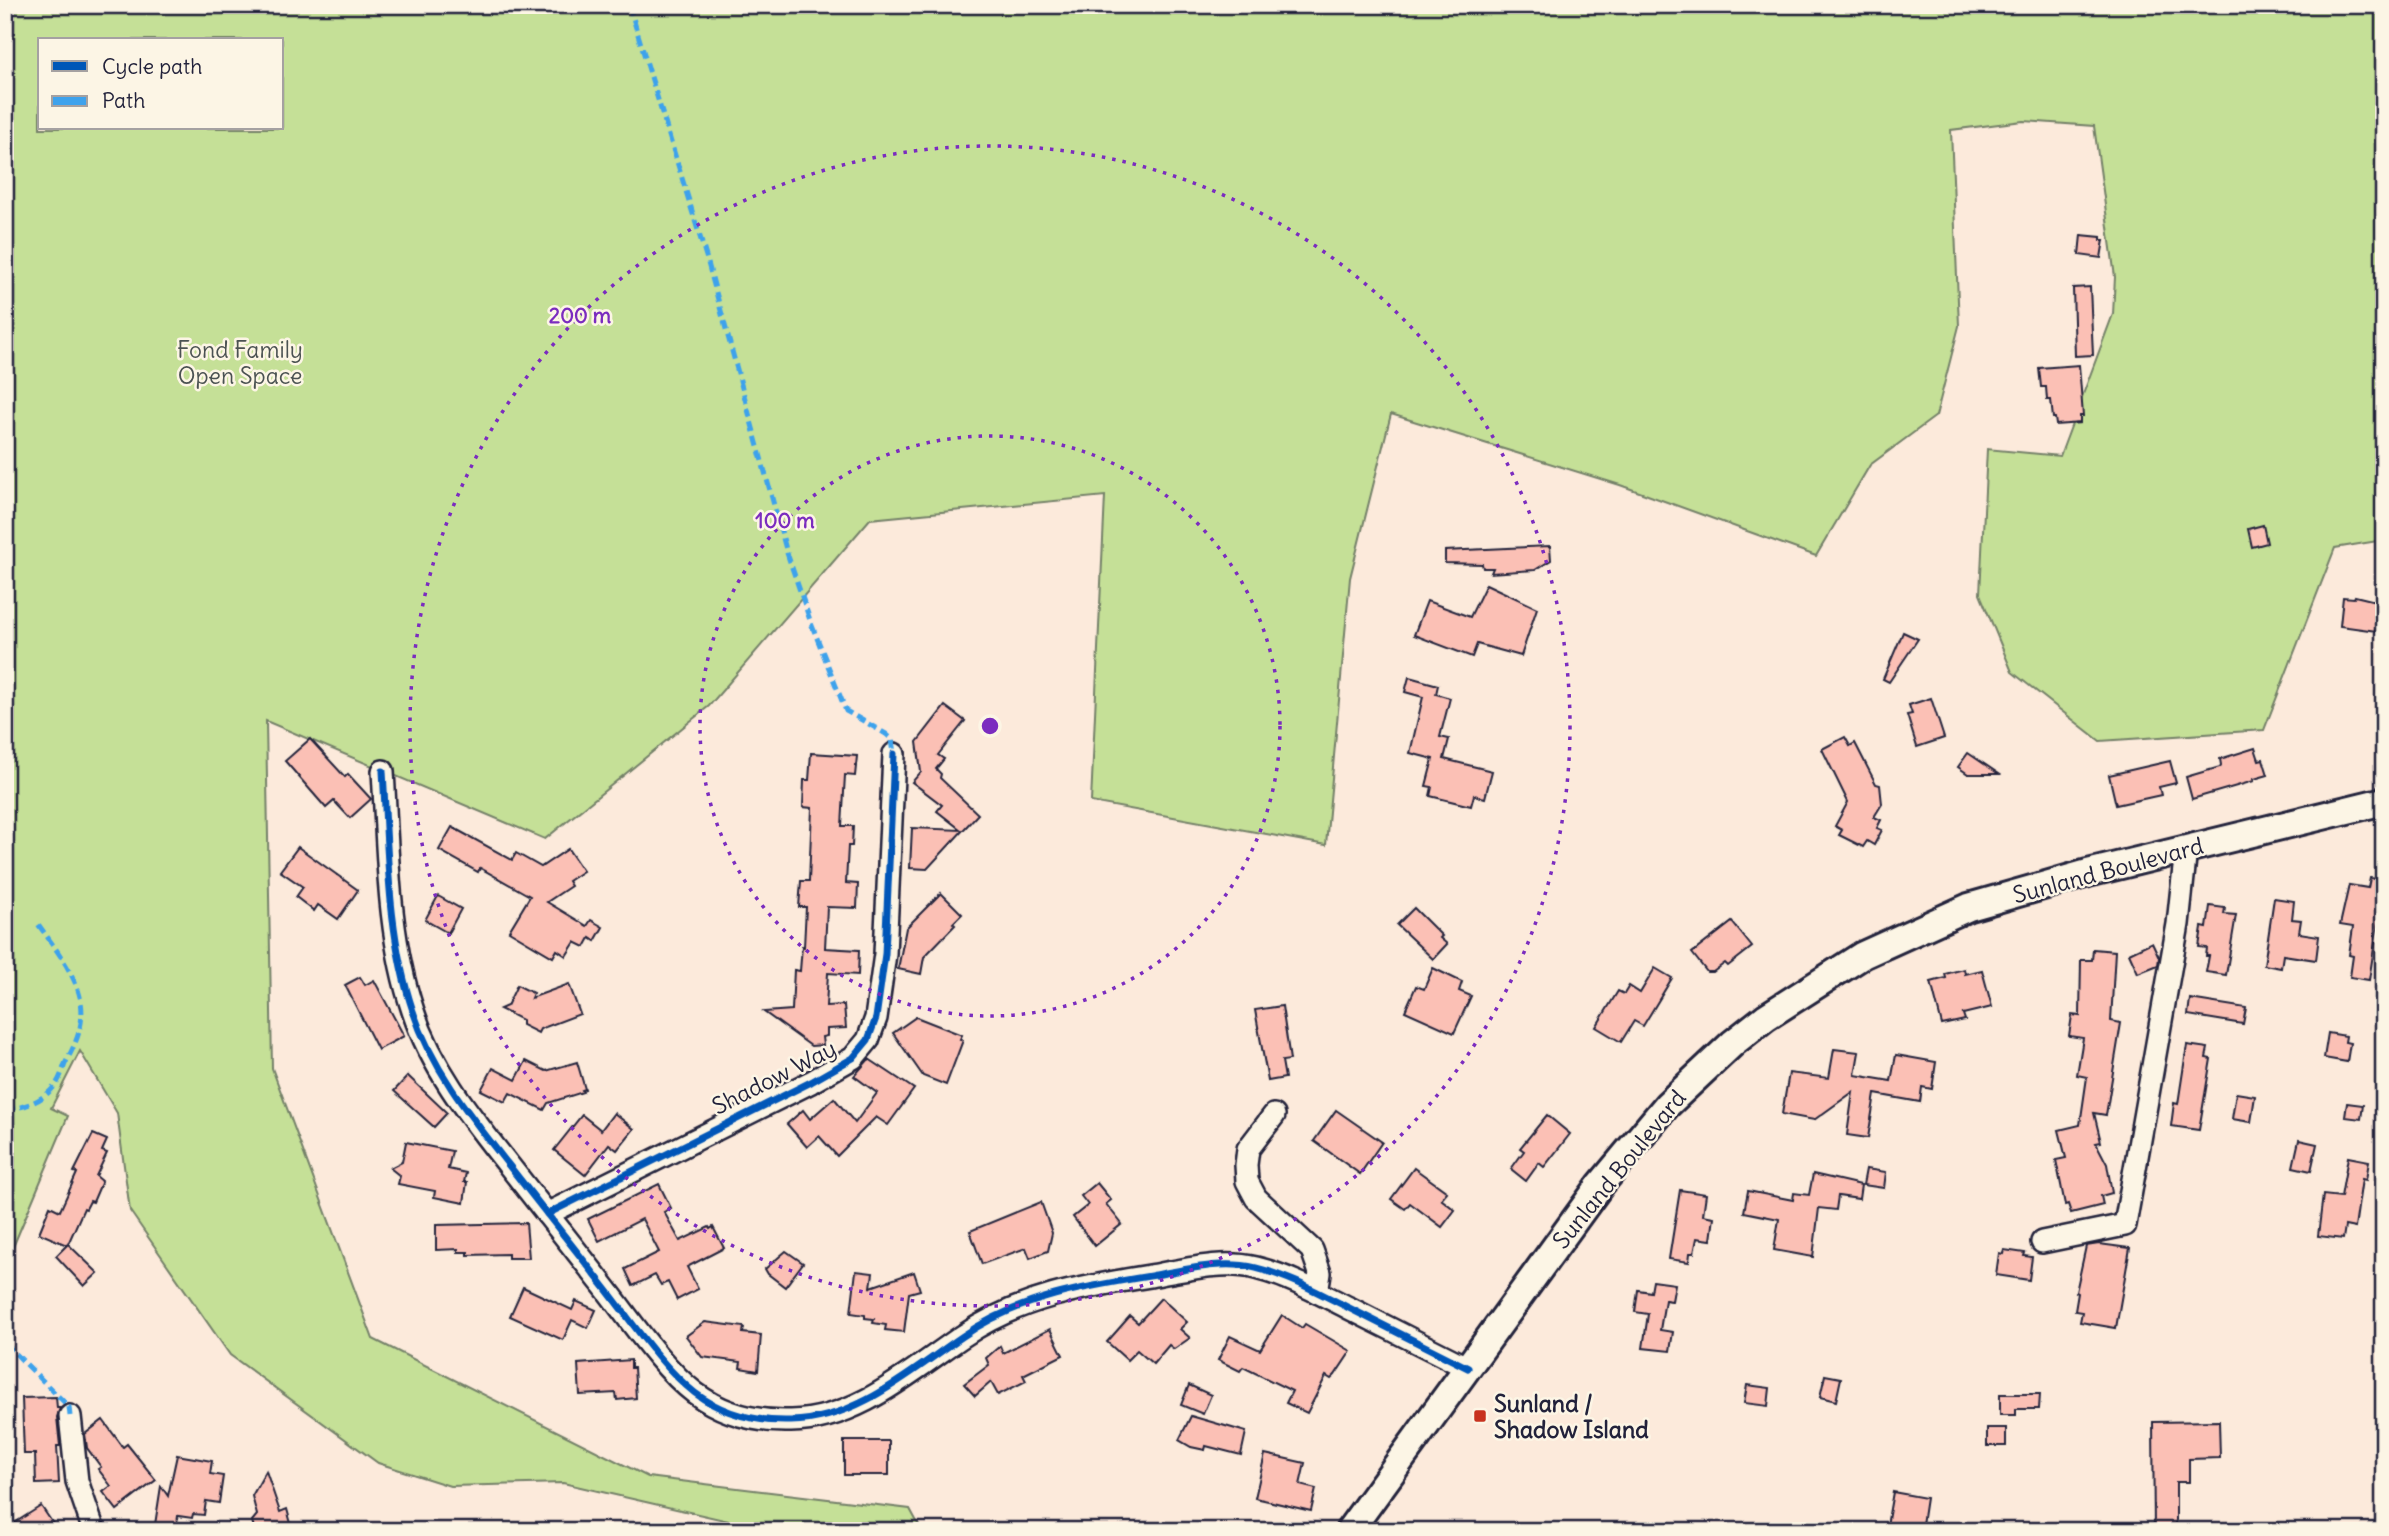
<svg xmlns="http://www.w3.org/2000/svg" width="2389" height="1536" font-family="Delius,sans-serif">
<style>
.green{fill:#c5e097;stroke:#748169;stroke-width:2;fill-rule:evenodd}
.building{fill:#fbc0b5;stroke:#22223b;stroke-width:2}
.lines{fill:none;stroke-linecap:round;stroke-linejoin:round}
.minor-casing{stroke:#22223b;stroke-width:26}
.major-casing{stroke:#22223b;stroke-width:32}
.minor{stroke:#fcf5e5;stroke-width:21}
.major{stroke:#fcf5e5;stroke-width:26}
.quiet{stroke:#3ea2ec;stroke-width:5;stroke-dasharray:10 5;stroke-linecap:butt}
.cycleway-casing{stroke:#fcf5e5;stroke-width:11}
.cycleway{stroke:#0057b8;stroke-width:7}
.ring{fill:none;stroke:#7b2cbf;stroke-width:3.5;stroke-dasharray:3.5 7}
.poi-dot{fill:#c8321e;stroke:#fcf5e5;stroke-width:2.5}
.labels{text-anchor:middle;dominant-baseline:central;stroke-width:5;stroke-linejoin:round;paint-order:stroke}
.park-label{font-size:23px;fill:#4b5252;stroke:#fcf5e5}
.street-label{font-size:23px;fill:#22223b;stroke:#fcf5e5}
.poi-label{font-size:23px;font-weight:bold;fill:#22223b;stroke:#fcf5e5;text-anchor:start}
.centre{fill:#7b2cbf;stroke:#fcf5e5;stroke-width:3.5}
.ring-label{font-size:21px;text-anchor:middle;font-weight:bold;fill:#7b2cbf;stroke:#fcf5e5;stroke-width:5;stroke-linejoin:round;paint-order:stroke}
</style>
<rect width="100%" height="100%" fill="#fceadb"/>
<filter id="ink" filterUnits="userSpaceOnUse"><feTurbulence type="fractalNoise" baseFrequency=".0143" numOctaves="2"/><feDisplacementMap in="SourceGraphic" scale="14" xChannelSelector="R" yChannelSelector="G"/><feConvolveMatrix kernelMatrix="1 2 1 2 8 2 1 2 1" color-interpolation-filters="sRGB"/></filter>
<g filter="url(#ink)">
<path class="green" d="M5 5H2384V540L2335 548 2264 730 2100 741 2012 672 1980 594 1987 449 2060 456 2113 314 2115 277 2094 126 2023 121 1951 130 1959 326 1936 416 1870 465 1816 556 1620 485 1391 414 1350 578 1326 845 1091 802 1105 496 870 519 709 706 545 839 266 721 272 1068 373 1339 648 1477 910 1509 922 1531H772L563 1483 450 1486 378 1463 230 1355 130 1211 117 1113 80 1051 51 1108 68 1116 5 1266ZM40 40H282V128H40Z"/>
<g class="building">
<path d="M2081 235 2101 237V240H2104L2101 258 2079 255Z"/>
<path d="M2090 287 2093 355 2075 356 2073 288Z"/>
<path d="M2079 365 2083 416H2080V423L2056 425 2055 418H2053L2051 400H2047L2046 387H2041L2039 368Z"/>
<path d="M2263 525 2267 543 2252 547 2248 529Z"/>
<path d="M1550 546 1551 560 1535 570 1491 573 1493 568H1483L1482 564 1445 563V551Z"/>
<path d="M1486 584 1537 608 1521 656 1477 644 1472 657 1414 635 1427 601 1470 617Z"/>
<path d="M2355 596 2384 603V632L2340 626 2343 597 2354 598Z"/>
<path d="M1903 632 1918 639 1889 682 1883 679Z"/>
<path d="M1409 677 1438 685 1436 694 1450 698 1440 737 1449 739 1444 759 1492 771 1485 798 1474 795 1471 806 1430 796 1432 787 1426 786 1433 759 1410 753 1423 697 1405 692Z"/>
<path d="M1931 698 1944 738 1917 747 1907 715 1912 714 1909 705Z"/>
<path d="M945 706 965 721 938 755 944 759 936 769 941 774 940 778 978 814 927 869 910 868 912 828 961 830 937 811 942 805 912 782 921 772 917 742Z"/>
<path d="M1845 737 1850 746 1855 743 1876 784 1880 785 1882 804 1874 817 1881 820 1877 828 1882 830 1874 845 1867 841 1863 847 1839 835 1842 830 1835 826 1848 802 1822 749Z"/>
<path d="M310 739 345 777 348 774 371 799 350 818 334 801 326 808 285 761Z"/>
<path d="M2255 748 2259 760 2263 759 2268 775 2254 779V781L2192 799 2186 777 2220 767 2221 765 2220 759Z"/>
<path d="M811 753 857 756 855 776 845 775 842 826H853L852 846H848L846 883 858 884 857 908 827 907 825 948 859 950 858 975 828 973 826 1006 844 1005 846 1028 827 1029V1036L822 1037 823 1045 811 1046 764 1012 792 1010 794 970 800 971 802 946 804 947 806 907H799L801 881H809L812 808 803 807 804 780H809Z"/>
<path d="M1968 753 1999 774H1968L1958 767Z"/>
<path d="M2170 761 2176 783 2159 787 2161 795 2116 805 2109 775Z"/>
<path d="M452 827 512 860 516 853 541 867 568 849 583 871 568 881 571 886 547 902 587 926 591 920 603 927 595 941 590 938 585 947 575 942 566 956 557 950 553 957 509 931 530 896 480 868 478 872 439 850Z"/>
<path d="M298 847 358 890 338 919 318 905 314 911 296 897 303 887 280 871Z"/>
<path d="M2370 878 2384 880V884L2369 980 2350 977 2353 956 2349 955 2353 927 2340 925 2349 885 2368 888Z"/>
<path d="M941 893 962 914 953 923 955 925 924 957 921 974 898 969 906 928Z"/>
<path d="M438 896 461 909 448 933 425 920Z"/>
<path d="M2274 898 2294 901 2292 919 2301 920 2299 933 2319 936 2316 960 2283 955 2281 968 2264 965Z"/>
<path d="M2210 906 2225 908 2224 914 2236 915 2226 975 2206 972 2209 956H2206L2207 948 2199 947 2202 927 2207 928Z"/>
<path d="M1414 908 1442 936 1440 938 1447 944 1433 959 1397 925Z"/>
<path d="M1732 922 1752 947 1728 966 1725 963 1713 972H1707L1692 953Z"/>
<path d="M2152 942 2159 957 2158 965 2138 973 2129 953Z"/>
<path d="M2093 949 2115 951 2111 1021 2121 1023 2106 1115 2094 1113 2101 1142 2096 1143 2107 1164 2112 1193 2101 1196 2103 1205 2071 1213 2068 1204 2065 1205 2056 1160 2066 1158 2059 1130 2080 1125 2087 1077 2077 1075 2083 1038 2069 1036 2072 1015 2080 1016 2081 960H2092Z"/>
<path d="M1433 968 1462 982 1459 991 1471 996 1454 1033 1405 1011 1416 986 1424 989Z"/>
<path d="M1655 968 1672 978 1643 1026 1634 1021 1621 1042 1596 1027 1618 991 1624 994 1629 986 1640 993Z"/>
<path d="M1964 969 1965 974 1982 970 1992 1007 1963 1014 1965 1020 1942 1025 1931 982 1946 978 1945 974Z"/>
<path d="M360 977 365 985 374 980 404 1036 378 1050 345 985Z"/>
<path d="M569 984 580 1014 540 1029 538 1033 522 1025V1020L500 1009 507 1006 517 985 533 993 531 998Z"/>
<path d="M2190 999 2246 1008 2243 1024 2188 1015Z"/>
<path d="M1282 1006 1290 1060 1282 1061 1285 1078 1268 1081 1255 1010Z"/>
<path d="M916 1017 962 1035 960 1039 963 1040 946 1085 923 1076 893 1033Z"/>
<path d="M2328 1033 2346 1036 2345 1042 2350 1043 2347 1062 2324 1058Z"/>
<path d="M2187 1045 2208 1048 2206 1058 2211 1059 2199 1130 2171 1126 2174 1103 2178 1104Z"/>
<path d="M1834 1049 1859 1052 1855 1075 1891 1081 1896 1055 1936 1062 1932 1089 1922 1087 1920 1102 1875 1094 1868 1138 1847 1135 1853 1092 1814 1120 1782 1114 1789 1073 1829 1078Z"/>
<path d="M869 1059 914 1089 888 1125 876 1117 837 1156 819 1136 807 1147 787 1124 803 1110 810 1119 834 1098 855 1123 877 1093 854 1076Z"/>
<path d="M526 1061 546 1071 577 1062 585 1089 582 1090 583 1092 548 1103 544 1110 510 1093 505 1102 481 1090 493 1068 516 1080Z"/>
<path d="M408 1076 447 1113 434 1127 394 1091Z"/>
<path d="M2236 1093 2255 1096 2251 1122 2232 1119Z"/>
<path d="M2347 1103 2363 1105 2361 1119 2345 1117Z"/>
<path d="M1336 1110 1382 1142 1360 1174 1314 1141Z"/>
<path d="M614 1113 634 1129 617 1150 609 1144 585 1175 554 1150 582 1115 601 1130Z"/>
<path d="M1547 1115 1570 1134 1544 1167 1539 1163 1526 1181 1511 1169 1524 1151 1520 1148Z"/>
<path d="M93 1134 107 1140 102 1151 107 1153 96 1176 102 1181 93 1202 90 1201 86 1209 84 1208 68 1244 98 1273 84 1286 56 1256 67 1245 39 1233 50 1206 60 1211 77 1173 74 1172Z"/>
<path d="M2299 1140 2317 1144 2311 1171 2293 1167Z"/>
<path d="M406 1142 452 1151 448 1169 466 1173 464 1182H467L464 1203 434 1197 435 1191 398 1184 400 1176 390 1168 402 1162Z"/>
<path d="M2348 1157 2369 1161 2366 1180 2362 1179 2355 1228 2345 1226 2343 1239 2318 1236 2323 1195 2341 1197Z"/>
<path d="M1414 1168 1447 1192 1441 1199 1455 1210 1442 1227 1410 1203 1405 1209 1391 1199Z"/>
<path d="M1866 1169 1886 1172 1884 1188 1863 1185Z"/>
<path d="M1813 1174 1861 1185 1859 1199 1838 1196 1836 1210 1819 1208 1813 1257 1774 1250 1779 1219 1744 1212 1748 1191 1793 1200 1794 1193 1809 1195Z"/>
<path d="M1097 1183 1111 1200 1106 1204 1122 1224 1095 1246 1073 1217 1088 1205 1081 1196Z"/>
<path d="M659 1184 671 1208 664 1212 680 1241 709 1227 710 1229 713 1227 724 1248 687 1267 698 1289 677 1300 668 1282 661 1285 655 1275 633 1286 625 1269 659 1252 642 1219 599 1241 588 1219Z"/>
<path d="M1680 1190 1706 1194 1703 1215 1714 1217 1711 1240 1697 1238 1694 1253H1690L1689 1262 1669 1259Z"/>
<path d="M1041 1202 1052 1233 1048 1251 1030 1258 1026 1248 982 1264 970 1231Z"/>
<path d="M526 1223 529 1258H508V1254L468 1255V1252H458V1249L436 1250V1225Z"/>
<path d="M2099 1244 2130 1248 2116 1328 2080 1322 2082 1312 2075 1311 2078 1293 2076 1292 2086 1246Z"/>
<path d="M2004 1250 2025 1253 2024 1256 2032 1257 2029 1280 1996 1275 1999 1253 2003 1254Z"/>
<path d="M786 1251 803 1263 785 1287 768 1274 765 1269Z"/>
<path d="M856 1271 873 1273 871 1287 914 1272 920 1290 909 1293 904 1332 885 1330 886 1325 873 1323 874 1319 865 1318V1315L851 1313Z"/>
<path d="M1653 1281 1675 1284 1672 1301 1665 1300 1660 1330 1673 1332 1670 1351 1643 1348 1648 1314 1635 1312 1638 1290 1651 1292Z"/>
<path d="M523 1287 572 1310 576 1301 596 1310 588 1328 572 1320 563 1340 510 1316Z"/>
<path d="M1161 1298 1187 1322 1180 1329 1190 1338 1174 1349 1169 1345 1153 1364 1137 1350 1127 1360 1107 1342 1130 1316 1138 1323Z"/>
<path d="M1282 1315 1302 1328 1305 1324 1351 1351 1335 1375 1331 1379 1326 1376 1307 1413 1286 1403 1292 1391 1243 1367 1240 1371 1218 1360 1230 1336 1260 1350Z"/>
<path d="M705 1322 744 1327 743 1333 761 1335 758 1371 740 1368 741 1362 702 1357 686 1336Z"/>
<path d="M1050 1329 1063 1355 1023 1375 1026 1381 998 1395 991 1382 975 1396 964 1384 989 1365 986 1358 1000 1346 1003 1353Z"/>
<path d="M631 1360V1368H634L636 1398 617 1400 616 1393 580 1395 578 1364Z"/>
<path d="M1825 1375 1841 1378 1836 1401 1820 1397Z"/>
<path d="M1189 1385 1211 1395 1203 1414 1181 1405Z"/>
<path d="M1747 1385 1770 1388 1768 1406 1744 1403Z"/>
<path d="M2000 1394H2040L2039 1409H2016V1415H2000Z"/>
<path d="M56 1397 57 1408H60L57 1417 60 1446H57L59 1483 36 1484 35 1454H24L22 1398Z"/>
<path d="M1191 1416 1246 1432 1241 1455 1206 1446 1205 1450 1191 1447 1179 1440Z"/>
<path d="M103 1420 123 1447 127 1444 156 1480 117 1510 103 1492 111 1486 98 1469 101 1467 87 1448 85 1434Z"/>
<path d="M2219 1421 2220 1458 2189 1459V1482H2176V1531H2154L2153 1422Z"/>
<rect x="1987" y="1428" width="19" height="18"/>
<rect x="844" y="1441" width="45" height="34"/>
<path d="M1265 1454 1305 1463 1300 1485 1316 1489 1311 1511 1255 1498Z"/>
<path d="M177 1455 212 1461 210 1474 223 1476 219 1503 206 1501 204 1515 193 1514 192 1518 178 1516 176 1531H154L161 1486 168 1496Z"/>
<path d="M266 1471 280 1512 287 1509 293 1531H255L252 1521 257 1515 252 1496Z"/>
<path d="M1893 1492 1926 1498 1921 1531H1886Z"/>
<path d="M41 1506 58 1531H5V1529Z"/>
</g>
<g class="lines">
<defs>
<g id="minor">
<path d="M383 771C388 851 387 934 413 1011 432 1069 470 1116 507 1163 538 1202 568 1241 599 1280 628 1316 660 1366 695 1393 723 1414 757 1422 791 1421 857 1420 911 1371 963 1336 1021 1296 1088 1286 1156 1275 1189 1269 1223 1260 1256 1268 1289 1276 1319 1293 1349 1308 1389 1328 1428 1348 1468 1368"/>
<path d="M1274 1115 1248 1149 1246 1165 1247 1181 1256 1198 1312 1250 1320 1273 1317 1292"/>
<path d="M547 1214 811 1082 853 1058 868 1040 876 1018 885 954 894 754"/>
<path d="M2042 1242 2125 1225 2178 924 2186 849"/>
<path d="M70 1416 77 1481 94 1531"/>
</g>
<path id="major" d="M1349 1531 1601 1184 1667 1105 1733 1043 1766 1017 1863 955 1969 907 2088 873 2384 801"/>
</defs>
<use href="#minor" class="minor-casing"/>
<use href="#major" class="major-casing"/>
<use href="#minor" class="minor"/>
<use href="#major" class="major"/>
<g class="quiet">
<path d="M629 5 708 263 787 553 811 623 846 711 886 734 892 739 894 754"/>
<path d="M5 1109C22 1109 42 1101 53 1088 59 1082 62 1072 65 1064 77 1041 87 1020 79 993 71 968 53 945 38 924"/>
<path d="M5 1343 69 1407 70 1416"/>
</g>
<defs>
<g id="cycleway">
<path d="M383 771C388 851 387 934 413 1011 432 1069 470 1116 507 1163 538 1202 568 1241 599 1280 628 1316 660 1366 695 1393 723 1414 757 1422 791 1421 857 1420 911 1371 963 1336 1021 1296 1088 1286 1156 1275 1189 1269 1223 1260 1256 1268 1289 1276 1319 1293 1349 1308 1389 1328 1428 1348 1468 1368"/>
<path d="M547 1214 811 1082 853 1058 868 1040 876 1018 885 954 894 754"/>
</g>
</defs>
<use href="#cycleway" class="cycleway-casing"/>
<use href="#cycleway" class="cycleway"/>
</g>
</g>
<g class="ring">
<circle cx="990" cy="726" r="290"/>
<circle cx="990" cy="726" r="580"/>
</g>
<rect class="poi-dot" x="1473" y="1409" width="14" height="14" rx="3.5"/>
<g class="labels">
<g class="park-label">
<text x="240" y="349">Fond Family<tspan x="240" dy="26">Open Space</tspan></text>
</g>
<g class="street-label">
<text transform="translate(2108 870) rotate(-15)">Sunland Boulevard</text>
<text transform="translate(774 1077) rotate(-27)">Shadow Way</text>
<text transform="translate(1619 1169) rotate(-51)">Sunland Boulevard</text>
</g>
<g class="poi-label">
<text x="1494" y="1403">Sunland /<tspan x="1494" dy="26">Shadow Island</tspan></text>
</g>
</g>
<circle cx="990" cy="726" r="10" class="centre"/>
<g class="ring-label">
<text x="580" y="323">200 m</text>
<text x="785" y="528">100 m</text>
</g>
<rect width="2389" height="1536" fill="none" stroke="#fcf5e5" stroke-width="28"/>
<rect x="14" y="14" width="2361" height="1508" fill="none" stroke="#22223b" stroke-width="2.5" filter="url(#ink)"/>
<rect x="38" y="38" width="245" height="91" fill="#fcf5e5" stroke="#a5a1a1" stroke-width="2"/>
<rect x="52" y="61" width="35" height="10" fill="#0057b8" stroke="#a5a1a1" stroke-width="2"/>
<text x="102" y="74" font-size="21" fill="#22223b">Cycle path</text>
<rect x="52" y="96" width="35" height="10" fill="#3ea2ec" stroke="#a5a1a1" stroke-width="2"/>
<text x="102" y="108" font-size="21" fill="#22223b">Path</text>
</svg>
